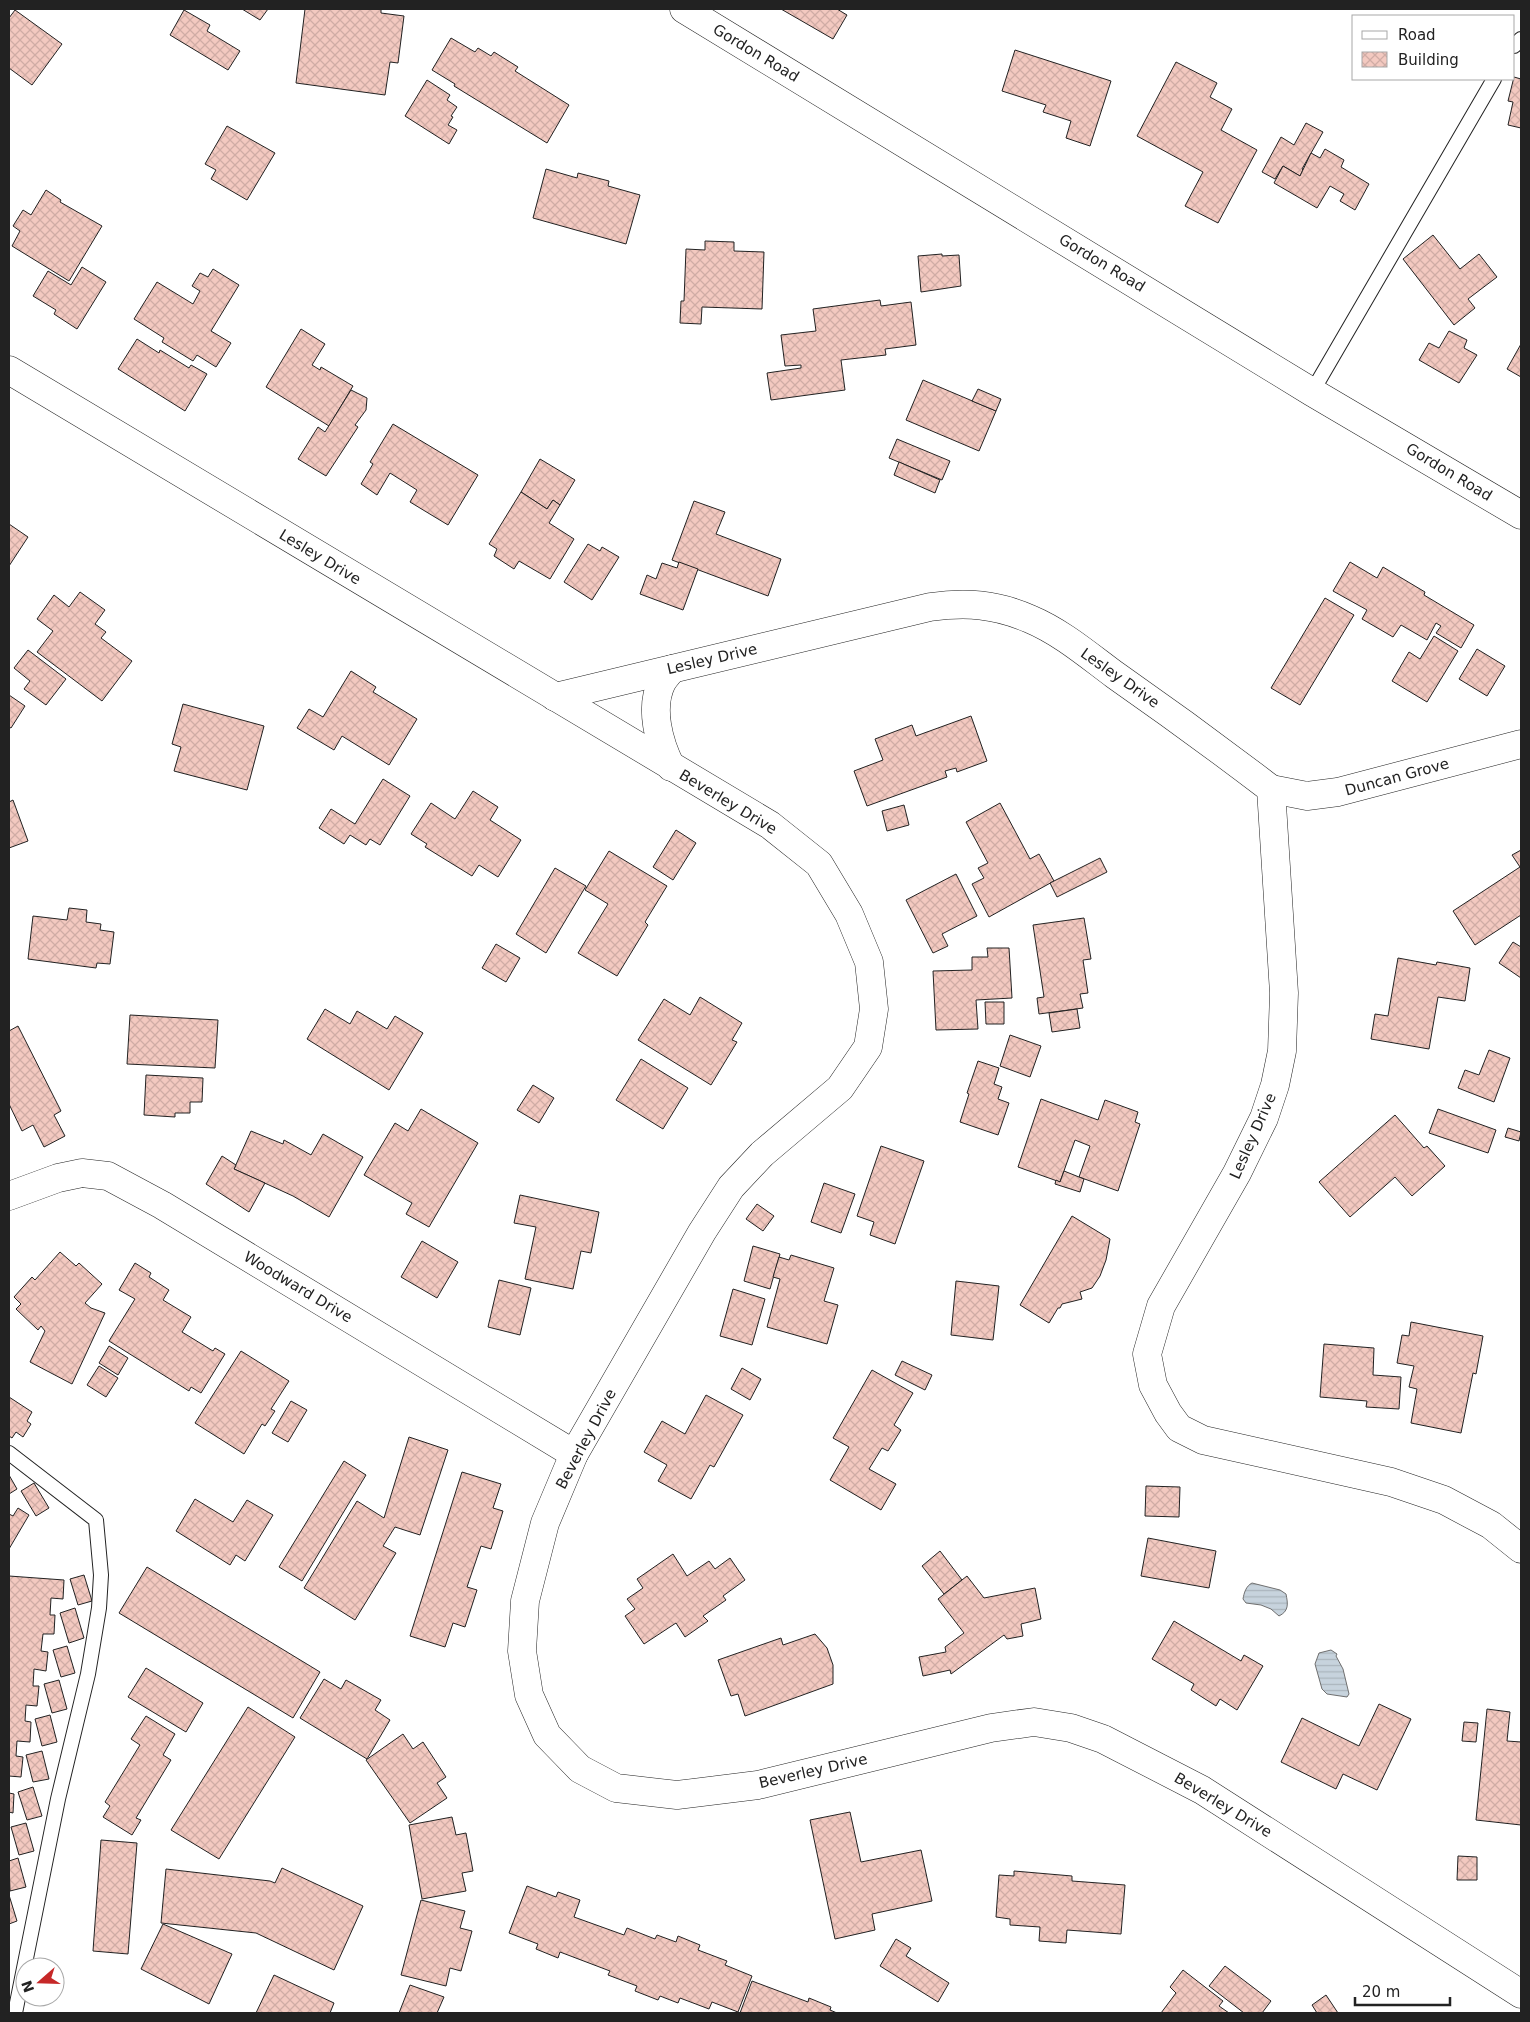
<svg xmlns="http://www.w3.org/2000/svg" width="1530" height="2022" font-family="'DejaVu Sans',sans-serif">
<style>
.water{fill:url(#water-rules);stroke:#6f6f6f}
.building{fill:url(#building-cross-hatch);stroke:#222}
.lines{fill:none;stroke-linecap:round;stroke-linejoin:round}
.lane-casing{stroke:#222;stroke-width:16}
.street-casing{stroke:#222;stroke-width:29}
.lane{stroke:#fff;stroke-width:14}
.street{stroke:#fff;stroke-width:28}
.labels{text-anchor:middle;dominant-baseline:central;stroke-width:4;stroke-linejoin:round;paint-order:stroke}
.street-label{font-size:15px;fill:#222;stroke:#fff}
</style>
<defs>
<pattern id="water-rules" width="6" height="5" patternUnits="userSpaceOnUse" patternTransform="scale(1.25)"><rect width="6" height="5" fill="#c7d3dd"/><path d="M0 2.5h6" fill="none" stroke="#abb5bd"/></pattern>
<pattern id="building-cross-hatch" width="8" height="8" patternUnits="userSpaceOnUse" patternTransform="scale(1.25)"><rect width="8" height="8" fill="#f3c9c0"/><path d="M0 0l8 8M0 8l8-8" fill="none" stroke="#d0aca5"/></pattern>
</defs>
<rect width="100%" height="100%" fill="#fff"/>
<g class="water">
<path d="M1252 1583 1280 1590 1286 1594C1288 1604 1289 1611 1279 1616L1271 1609 1261 1605 1246 1603 1243 1599C1244 1593 1246 1586 1252 1583Z"/>
<path d="M1331 1650 1337 1654 1336 1656 1343 1669 1349 1694 1347 1697 1327 1694 1322 1689 1315 1664 1319 1653Z"/>
</g>
<g class="building">
<path d="M242 9H268L260 20Z"/>
<path d="M305 9H381V13L404 16 398 63 390 62 385 95 296 83Z"/>
<path d="M781 9H837L847 15 833 39Z"/>
<path d="M15 10 62 44 32 85 9 68V18Z"/>
<path d="M184 10 210 25 207 31 240 51 228 70 170 35Z"/>
<path d="M451 38 475 52 478 48 491 56 494 52 518 67 515 71 569 105 547 143 454 86 455 84 432 70Z"/>
<path d="M1015 50 1111 81 1090 146 1066 138 1071 121 1043 112 1046 105 1002 91Z"/>
<path d="M1176 62 1217 83 1210 97 1232 109 1221 130 1257 150 1218 223 1185 206 1203 172 1137 136Z"/>
<path d="M1514 77 1521 79V128L1508 125 1513 102 1508 101Z"/>
<path d="M427 80 450 95 447 100 457 107 451 116 453 117 448 125 457 130 449 144 405 116Z"/>
<path d="M1306 123 1323 132 1302 169 1303 170 1300 176 1283 166 1275 179 1262 172 1281 137 1294 145Z"/>
<path d="M227 126 275 153 247 200 211 179 216 170 205 164Z"/>
<path d="M1325 149 1344 160 1341 167 1369 184 1355 210 1340 201 1344 194 1330 186 1317 208 1274 183 1283 166 1300 176 1311 153 1320 158Z"/>
<path d="M546 169 577 178 578 173 609 181 608 186 640 195 626 244 533 218Z"/>
<path d="M46 190 61 200 60 202 102 226 69 281 12 246 20 231 13 226 23 210 31 215Z"/>
<path d="M1433 235 1460 269 1479 254 1497 277 1468 299 1475 308 1454 325 1403 259Z"/>
<path d="M705 241 734 242V251L764 252 762 309 702 307 701 324 680 323 681 301H684L686 249 705 250Z"/>
<path d="M942 254V256L959 255 961 286 921 292 918 256Z"/>
<path d="M82 267 106 282 77 329 54 314 56 310 33 296 48 271 71 285Z"/>
<path d="M213 269 239 285 211 331 231 343 216 367 197 355 193 361 162 342 164 338 134 319 157 282 193 304 200 291 192 286 200 273 208 277Z"/>
<path d="M880 300 881 306 911 302 916 345 885 349 886 355 841 360 845 390 771 400 767 373 801 368V365L785 366 781 335 816 331 813 309Z"/>
<path d="M301 329 325 344 312 365 320 370 321 367 353 386 329 426 266 387Z"/>
<path d="M1449 331 1467 340 1464 348 1477 355 1459 383 1419 360 1429 343 1439 348Z"/>
<path d="M137 339 159 353 160 350 189 368 191 365 207 374 185 411 118 369Z"/>
<path d="M1521 344V377L1507 369Z"/>
<path d="M923 380 996 411 979 451 906 420Z"/>
<path d="M978 389 1001 399 996 411 972 401Z"/>
<path d="M351 390 367 398 366 410 355 425 358 427 326 476 298 459 318 427 325 432Z"/>
<path d="M393 424 478 475 448 525 410 502 417 490 390 473 377 495 361 484 373 464 370 462Z"/>
<path d="M897 439 950 461 942 480 889 458Z"/>
<path d="M540 459 575 480 560 505 553 500 547 509 521 492Z"/>
<path d="M899 462 940 480 935 493 894 475Z"/>
<path d="M521 492 547 509 553 500 560 505 549 523 574 539 550 579 519 561 514 569 494 556 497 549 489 544Z"/>
<path d="M694 501 725 512 716 534 781 559 768 596 672 560Z"/>
<path d="M9 524 28 537 9 566Z"/>
<path d="M588 544 600 551 602 547 619 557 592 600 564 582Z"/>
<path d="M679 562 698 569 683 610 640 594 647 575 656 579 662 563 677 568Z"/>
<path d="M1350 562 1377 578 1383 567 1425 592 1424 595 1474 625 1461 648 1436 633 1441 626 1436 623 1427 640 1401 625 1393 637 1362 619 1367 610 1333 591Z"/>
<path d="M80 592 105 610 95 624 106 632 101 638 132 661 102 701 37 652 53 631 37 619 54 595 69 607Z"/>
<path d="M1325 598 1354 615 1300 705 1271 688Z"/>
<path d="M1434 636 1458 651 1427 702 1392 681 1409 652 1420 659Z"/>
<path d="M1477 649 1505 666 1487 696 1459 679Z"/>
<path d="M28 650 66 679 46 705 24 689 30 681 14 668Z"/>
<path d="M351 671 376 687 373 692 417 719 389 765 342 736 334 750 297 728 309 709 323 717Z"/>
<path d="M9 695 25 706 11 728 9 727Z"/>
<path d="M183 704 264 726 247 790 174 771 181 747 172 744Z"/>
<path d="M971 716 987 761 957 772 956 768 945 771 947 777 867 806 854 771 883 760 875 739 912 725 916 736Z"/>
<path d="M383 779 410 796 380 845 370 839 366 845 350 835 344 844 319 828 331 809 355 824Z"/>
<path d="M473 791 498 807 490 820 521 840 498 877 479 865 472 876 425 847 427 844 411 834 431 803 455 819Z"/>
<path d="M13 800 28 841 9 848V802Z"/>
<path d="M1000 803 1030 859 1039 854 1054 881 989 917 972 884 984 878 978 868 988 863 966 822Z"/>
<path d="M904 805 909 825 887 831 882 811Z"/>
<path d="M676 830 696 843 673 880 653 867Z"/>
<path d="M1521 850V915L1475 945 1453 911 1520 867 1512 855Z"/>
<path d="M609 851 667 886 645 922 648 925 617 976 578 953 608 904 585 890Z"/>
<path d="M1100 858 1107 872 1057 897 1050 883Z"/>
<path d="M555 868 586 886 546 953 516 934Z"/>
<path d="M956 874 977 916 942 934 948 946 933 953 906 900Z"/>
<path d="M69 908 87 910 86 922 101 924 100 930 114 932 110 964 97 963 96 968 28 959 33 916 67 920Z"/>
<path d="M1084 918 1091 959 1083 960 1088 993 1080 994 1083 1008 1039 1014 1037 998 1044 997 1033 925Z"/>
<path d="M1513 942 1521 947V978L1499 963Z"/>
<path d="M496 944 520 958 506 982 482 968Z"/>
<path d="M987 948H1009L1012 998 976 1000 978 1029 936 1030 933 971 972 970V957H988Z"/>
<path d="M1398 958 1436 965 1437 962 1470 968 1465 1001 1438 997 1429 1049 1371 1039 1375 1014 1388 1016Z"/>
<path d="M700 997 742 1023 732 1040 737 1042 711 1085 638 1040 664 999 690 1015Z"/>
<path d="M985 1002H1004V1024H986Z"/>
<path d="M325 1009 350 1024 357 1011 387 1029 395 1016 423 1033 389 1090 307 1039Z"/>
<path d="M1077 1009 1080 1028 1052 1032 1049 1013Z"/>
<path d="M130 1015 218 1020 215 1068 127 1064Z"/>
<path d="M18 1026 61 1111 54 1115 65 1136 44 1147 33 1125 22 1131 9 1104V1031Z"/>
<path d="M1010 1035 1041 1046 1030 1077 1000 1066Z"/>
<path d="M1489 1050 1510 1058 1494 1102 1458 1088 1465 1070 1479 1075Z"/>
<path d="M641 1059 688 1088 663 1129 616 1100Z"/>
<path d="M978 1061 999 1068 994 1084 1002 1087 998 1099 1009 1103 998 1135 960 1122 969 1094 967 1093Z"/>
<path d="M146 1075 203 1078 202 1102H190V1113H175V1117L144 1115Z"/>
<path d="M533 1085 554 1098 539 1123 517 1110Z"/>
<path d="M1041 1099 1098 1120 1105 1100 1138 1112 1135 1122 1140 1124 1118 1191 1079 1177 1090 1146 1075 1140 1060 1182 1018 1167Z"/>
<path d="M421 1109 478 1143 429 1227 406 1214 412 1203 364 1175 395 1123 408 1131Z"/>
<path d="M1438 1109 1496 1130 1488 1153 1429 1133Z"/>
<path d="M1395 1115 1424 1148 1427 1146 1445 1166 1412 1196 1395 1177 1350 1217 1319 1182Z"/>
<path d="M1508 1128 1521 1132 1519 1141 1505 1137Z"/>
<path d="M251 1131 283 1144 284 1140 311 1155 323 1134 363 1157 329 1217 293 1196 234 1169Z"/>
<path d="M881 1146 924 1161 895 1244 870 1235 874 1222 857 1216Z"/>
<path d="M222 1156 236 1165 234 1169 265 1183 249 1212 206 1184Z"/>
<path d="M1064 1171 1084 1179 1080 1192 1055 1184 1056 1180 1060 1182Z"/>
<path d="M824 1183 855 1194 841 1233 811 1222Z"/>
<path d="M520 1195 599 1212 591 1253 581 1251 573 1289 525 1279 536 1227 514 1223Z"/>
<path d="M757 1204 774 1216 763 1231 746 1219Z"/>
<path d="M1072 1216 1110 1239 1106 1260 1100 1276 1092 1288 1080 1292 1082 1299 1062 1304 1060 1308H1058L1049 1323 1020 1305Z"/>
<path d="M422 1241 458 1262 437 1298 401 1277Z"/>
<path d="M753 1246 780 1254 770 1289 744 1281Z"/>
<path d="M60 1252 76 1266 79 1263 102 1284 85 1303 91 1308 105 1313 72 1384 30 1362 45 1331 41 1326 38 1330 16 1309 21 1304 14 1297 32 1277 35 1280Z"/>
<path d="M791 1255 834 1268 824 1301 838 1305 827 1344 767 1327 780 1279 773 1277 779 1257 789 1260Z"/>
<path d="M135 1263 151 1273 149 1277 169 1290 163 1300 191 1317 182 1332 213 1351 215 1348 225 1354 201 1393 191 1387 189 1391 109 1341 135 1299 119 1290Z"/>
<path d="M499 1280 531 1288 520 1335 488 1327Z"/>
<path d="M956 1281 999 1286 993 1340 951 1335Z"/>
<path d="M733 1289 765 1299 752 1345 720 1336Z"/>
<path d="M1411 1322 1483 1336 1476 1374 1473 1373 1461 1433 1411 1423 1417 1389 1409 1387 1414 1366 1397 1363 1402 1335 1409 1336Z"/>
<path d="M1324 1344 1374 1348 1373 1375 1401 1377 1399 1409 1366 1407 1367 1401 1320 1397Z"/>
<path d="M109 1346 128 1358 118 1375 99 1363Z"/>
<path d="M241 1351 289 1381 271 1409 275 1411 265 1426 262 1424 244 1454 195 1423Z"/>
<path d="M902 1361 932 1375 925 1390 895 1375Z"/>
<path d="M99 1366 118 1378 106 1397 87 1385Z"/>
<path d="M742 1368 761 1379 750 1400 731 1389Z"/>
<path d="M872 1370 913 1393 894 1425 901 1430 888 1451 882 1448 869 1469 896 1484 881 1510 830 1480 849 1447 833 1438Z"/>
<path d="M706 1395 743 1415 714 1467 710 1465 691 1499 658 1481 667 1465 644 1452 662 1421 685 1434Z"/>
<path d="M9 1397 32 1412 27 1421 31 1424 23 1437 16 1432 12 1438 9 1436Z"/>
<path d="M291 1401 307 1410 288 1442 272 1433Z"/>
<path d="M409 1437 448 1450 420 1535 395 1527 383 1546 396 1553 355 1620 304 1588 357 1501 384 1518Z"/>
<path d="M344 1461 366 1475 302 1581 279 1567Z"/>
<path d="M462 1472 501 1484 493 1508 503 1511 491 1549 481 1546 467 1587 477 1590 465 1627 453 1623 445 1647 410 1636Z"/>
<path d="M9 1475 17 1489 9 1494Z"/>
<path d="M34 1483 49 1508 36 1516 21 1491Z"/>
<path d="M1146 1486 1180 1487 1179 1517 1145 1516Z"/>
<path d="M195 1499 233 1522 247 1500 273 1515 245 1561 236 1555 230 1565 176 1531Z"/>
<path d="M18 1508 29 1515 9 1549V1514L13 1516Z"/>
<path d="M1148 1538 1216 1551 1209 1588 1141 1576Z"/>
<path d="M940 1551 962 1580 944 1594 922 1566Z"/>
<path d="M673 1554 687 1576 709 1561 715 1569 730 1558 745 1580 723 1596 726 1600 703 1616 708 1621 685 1637 676 1623 644 1644 625 1616 635 1609 627 1599 643 1588 637 1579Z"/>
<path d="M147 1567 320 1672 293 1718 119 1613Z"/>
<path d="M84 1575 92 1601 78 1605 70 1579Z"/>
<path d="M9 1576 64 1580 63 1599 51 1598 50 1615H55L54 1634H43L41 1651 48 1652 46 1671 34 1669 33 1686H39L37 1706 26 1705 25 1721 31 1722 30 1742 17 1741 16 1756 23 1757 21 1777 9 1776V1781Z"/>
<path d="M967 1576 984 1598 1035 1588 1041 1619 1021 1624 1023 1636 1007 1639 1004 1635 951 1674 950 1670 923 1676 919 1657 946 1652 945 1647 964 1633 938 1599Z"/>
<path d="M75 1608 84 1638 69 1643 60 1613Z"/>
<path d="M1174 1621 1241 1661 1244 1655 1263 1666 1237 1710 1220 1699 1216 1706 1191 1690 1194 1684 1152 1659Z"/>
<path d="M815 1634 827 1648 833 1665V1684L745 1716 738 1694 731 1696 718 1660 781 1638 783 1645Z"/>
<path d="M67 1646 75 1673 61 1677 53 1650Z"/>
<path d="M146 1668 203 1703 186 1732 128 1697Z"/>
<path d="M324 1679 341 1689 346 1680 381 1700 375 1710 390 1720 367 1759 300 1718Z"/>
<path d="M59 1680 67 1709 52 1713 44 1684Z"/>
<path d="M1379 1704 1411 1719 1377 1790 1343 1774 1336 1789 1281 1762 1302 1718 1359 1746Z"/>
<path d="M248 1707 295 1737 219 1859 171 1830Z"/>
<path d="M1487 1709 1510 1712 1507 1741 1521 1742V1825L1476 1820Z"/>
<path d="M50 1715 57 1742 42 1746 35 1719Z"/>
<path d="M146 1716 175 1734 163 1755 171 1760 136 1818 141 1820 132 1835 103 1817 110 1806 105 1802 140 1745 131 1739Z"/>
<path d="M1464 1722 1478 1723 1476 1742 1462 1741Z"/>
<path d="M403 1734 413 1749 423 1742 446 1777 437 1783 447 1798 410 1823 366 1760Z"/>
<path d="M42 1751 49 1779 33 1782 26 1755Z"/>
<path d="M33 1787 42 1816 27 1820 18 1792Z"/>
<path d="M9 1793 14 1794 13 1813 9 1812Z"/>
<path d="M850 1812 861 1862 921 1850 932 1901 872 1914 875 1930 835 1939 810 1820Z"/>
<path d="M452 1817 456 1835 466 1833 473 1871 462 1873 466 1891 422 1899 409 1825Z"/>
<path d="M26 1823 34 1851 19 1855 11 1827Z"/>
<path d="M101 1840 137 1843 128 1954 93 1951Z"/>
<path d="M1458 1856 1477 1857V1880H1457Z"/>
<path d="M18 1858 26 1887 10 1891 9 1861Z"/>
<path d="M282 1868 363 1906 334 1970 256 1933 161 1923 166 1869 270 1881 275 1883Z"/>
<path d="M1014 1871 1072 1876V1881L1125 1885 1121 1934 1067 1930 1066 1943 1039 1941 1040 1927 1010 1925V1919L996 1917 999 1875 1014 1876Z"/>
<path d="M527 1886 556 1897 558 1892 580 1900 574 1917 624 1935 627 1928 655 1939 657 1935 676 1942 678 1936 700 1945 698 1950 727 1961 725 1965 752 1976 738 2012 712 2002 709 2009 680 1998 678 2003 660 1996 658 2000 635 1991 637 1986 608 1975 610 1971 560 1952 558 1958 536 1949 538 1944 509 1933Z"/>
<path d="M9 1895 17 1921 9 1924Z"/>
<path d="M421 1900 465 1911 460 1928 472 1931 461 1971 450 1968 446 1986 401 1975Z"/>
<path d="M163 1924 232 1954 209 2004 141 1969Z"/>
<path d="M896 1939 911 1948 906 1956 949 1983 938 2002 880 1966Z"/>
<path d="M1225 1966 1271 2001 1262 2013H1244L1209 1986Z"/>
<path d="M1183 1970 1223 2001 1219 2006 1229 2013H1161L1176 1993 1170 1987Z"/>
<path d="M274 1975 334 2003 330 2013H256Z"/>
<path d="M752 1981 808 2002 809 1998 831 2007 830 2010 837 2013H740Z"/>
<path d="M410 1985 444 1997 437 2013H399Z"/>
<path d="M1326 1995 1338 2013H1317L1312 2005Z"/>
</g>
<g class="lines">
<defs>
<g id="lane">
<path d="M1514 46 1521 39"/>
<path d="M1312 392 1494 79"/>
<path d="M9 1453 96 1520 101 1575 99 1608 88 1674 58 1799 15 2013"/>
</g>
<g id="street">
<path d="M684 9 1312 392 1521 515"/>
<path d="M9 370 770 825 819 864 849 914 869 962 874 1009 868 1047 840 1088 762 1154 731 1187 702 1232 574 1454 545 1523 525 1601 522 1651 529 1695 547 1735 580 1769 616 1788 677 1795 758 1785 991 1728 1034 1722 1071 1728 1103 1739 1202 1790 1521 1994"/>
<path d="M555 697 930 607C966 602 996 604 1030 619 1061 632 1088 655 1115 675 1168 712 1220 750 1271 789L1284 993 1282 1051 1275 1085 1264 1118 1237 1173 1161 1306 1147 1354 1153 1385 1168 1413 1179 1428 1203 1440 1391 1482 1444 1500 1491 1525 1521 1549"/>
<path d="M671 767C659 743 649 708 662 682 665 677 669 673 672 669"/>
<path d="M1271 789 1307 796 1338 792 1521 744"/>
<path d="M9 1196 58 1178 82 1173 108 1176 162 1205 574 1454"/>
</g>
</defs>
<use href="#lane" class="lane-casing"/>
<use href="#street" class="street-casing"/>
<use href="#lane" class="lane"/>
<use href="#street" class="street"/>
</g>
<g class="labels">
<g class="street-label">
<text transform="translate(756 53) rotate(31)">Gordon Road</text>
<text transform="translate(1102 263) rotate(31)">Gordon Road</text>
<text transform="translate(1449 472) rotate(31)">Gordon Road</text>
<text transform="translate(320 557) rotate(31)">Lesley Drive</text>
<text transform="translate(712 659) rotate(-13)">Lesley Drive</text>
<text transform="translate(1120 678) rotate(35)">Lesley Drive</text>
<text transform="translate(1397 777) rotate(-15)">Duncan Grove</text>
<text transform="translate(728 802) rotate(31)">Beverley Drive</text>
<text transform="translate(1253 1136) rotate(-66)">Lesley Drive</text>
<text transform="translate(298 1287) rotate(31)">Woodward Drive</text>
<text transform="translate(586 1439) rotate(-62)">Beverley Drive</text>
<text transform="translate(813 1771) rotate(-13)">Beverley Drive</text>
<text transform="translate(1223 1805) rotate(31)">Beverley Drive</text>
</g>
</g>
<rect width="1530" height="2022" fill="none" stroke="#222222" stroke-width="20"/>
<rect x="1352" y="15" width="162" height="65" fill="#ffffff" stroke="#a7a7a7"/>
<rect x="1362" y="31" width="25" height="8" fill="#ffffff" stroke="#a7a7a7"/>
<text x="1398" y="40" font-size="15" fill="#222222">Road</text>
<rect x="1362" y="52" width="25" height="15" fill="url(#building-cross-hatch)" stroke="#a7a7a7"/>
<text x="1398" y="65" font-size="15" fill="#222222">Building</text>
<g transform="translate(40 1982) rotate(250)"><circle r="24" fill="#ffffff" stroke="#a7a7a7"/>
<path d="M0-4L9 19L0 12L-9 19Z" fill="#c62828"/>
<text y="-8" font-size="14" font-weight="bold" text-anchor="middle" fill="#222222">N</text>
</g>
<path d="M1355 1997v8h95v-8" fill="none" stroke="#222222" stroke-width="2.5"/>
<text x="1362" y="1997" font-size="15" fill="#222222" stroke="#ffffff" stroke-width="4" paint-order="stroke">20 m</text>
</svg>
